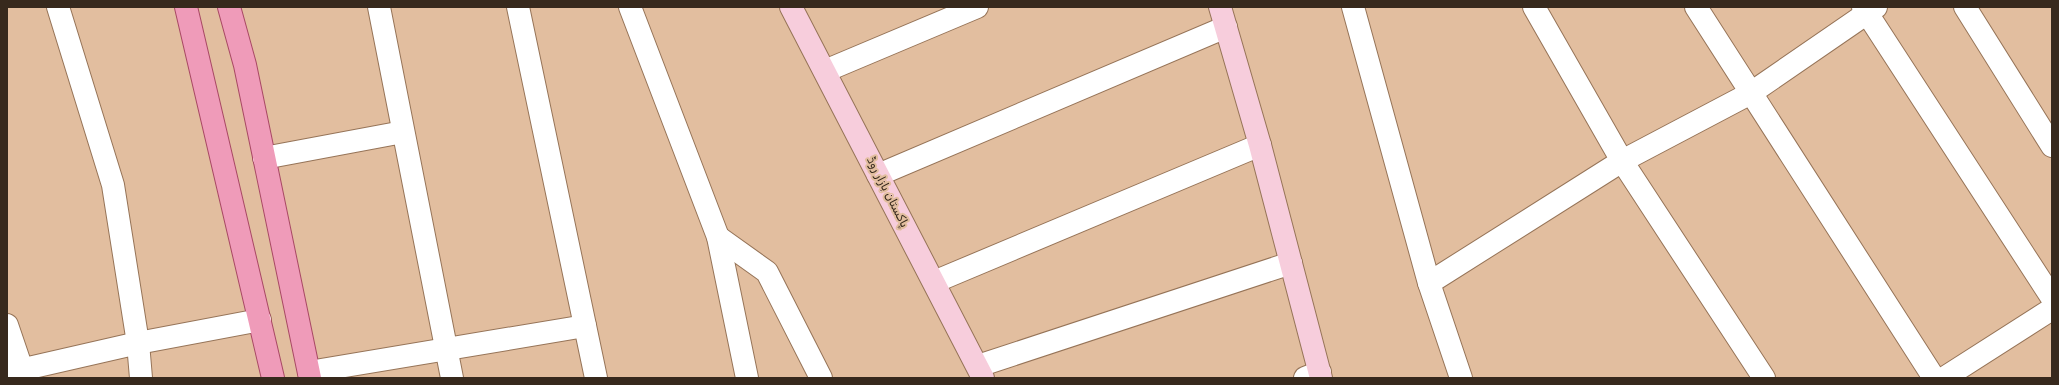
<svg xmlns="http://www.w3.org/2000/svg" width="2059" height="385" font-family="Rubik,Cairo,sans-serif">
<style>
.lines{fill:none;stroke-linecap:round;stroke-linejoin:round}
.street-casing{stroke:#967458;stroke-width:24}
.secondary-casing{stroke:#967458;stroke-width:24}
.primary-casing{stroke:#a84864;stroke-width:24}
.street{stroke:#fff;stroke-width:22}
.secondary{stroke:#f7cddc;stroke-width:22}
.primary{stroke:#ef9bb9;stroke-width:22}
.labels{text-anchor:middle;dominant-baseline:central;stroke-width:4;stroke-linejoin:round;paint-order:stroke}
.street-label{font-size:12px;fill:#37291d;stroke:#e2be9f}
</style>
<rect width="100%" height="100%" fill="#e2be9f"/>
<g class="lines">
<defs>
<g id="street">
<path d="M58 7 113 185 138 343 141 378"/>
<path d="M379 7 452 378"/>
<path d="M518 7 596 378"/>
<path d="M630 7 718 237 747 378"/>
<path d="M1353 7 1429 283 1461 378"/>
<path d="M1534 7 1622 161 1764 378"/>
<path d="M1696 7 1934 378"/>
<path d="M1863 7 2052 298"/>
<path d="M1965 7 2052 146"/>
<path d="M825 71 977 7"/>
<path d="M264 158 403 132"/>
<path d="M878 175 1226 27"/>
<path d="M718 237 767 272 821 378"/>
<path d="M934 282 1260 145"/>
<path d="M1429 283 1622 161 1751 93 1876 7"/>
<path d="M7 325 25 378"/>
<path d="M978 366 1291 263"/>
<path d="M309 372 585 326"/>
<path d="M7 373 138 343 260 320"/>
<path d="M1305 378 1320 372"/>
<path d="M1944 378 2052 309"/>
</g>
<g id="secondary">
<path d="M791 7 983 378"/>
<path d="M1220 7 1260 145 1321 378"/>
</g>
<g id="primary">
<path d="M186 7 273 378"/>
<path d="M229 7 245 65 310 378"/>
</g>
</defs>
<use href="#street" class="street-casing"/>
<use href="#secondary" class="secondary-casing"/>
<use href="#primary" class="primary-casing"/>
<use href="#street" class="street"/>
<use href="#secondary" class="secondary"/>
<use href="#primary" class="primary"/>
</g>
<g class="labels">
<g class="street-label">
<text transform="translate(888 192) rotate(63)">پاکستان بازار روڈ</text>
</g>
</g>
<rect width="2059" height="385" fill="none" stroke="#37291d" stroke-width="16"/>
</svg>
